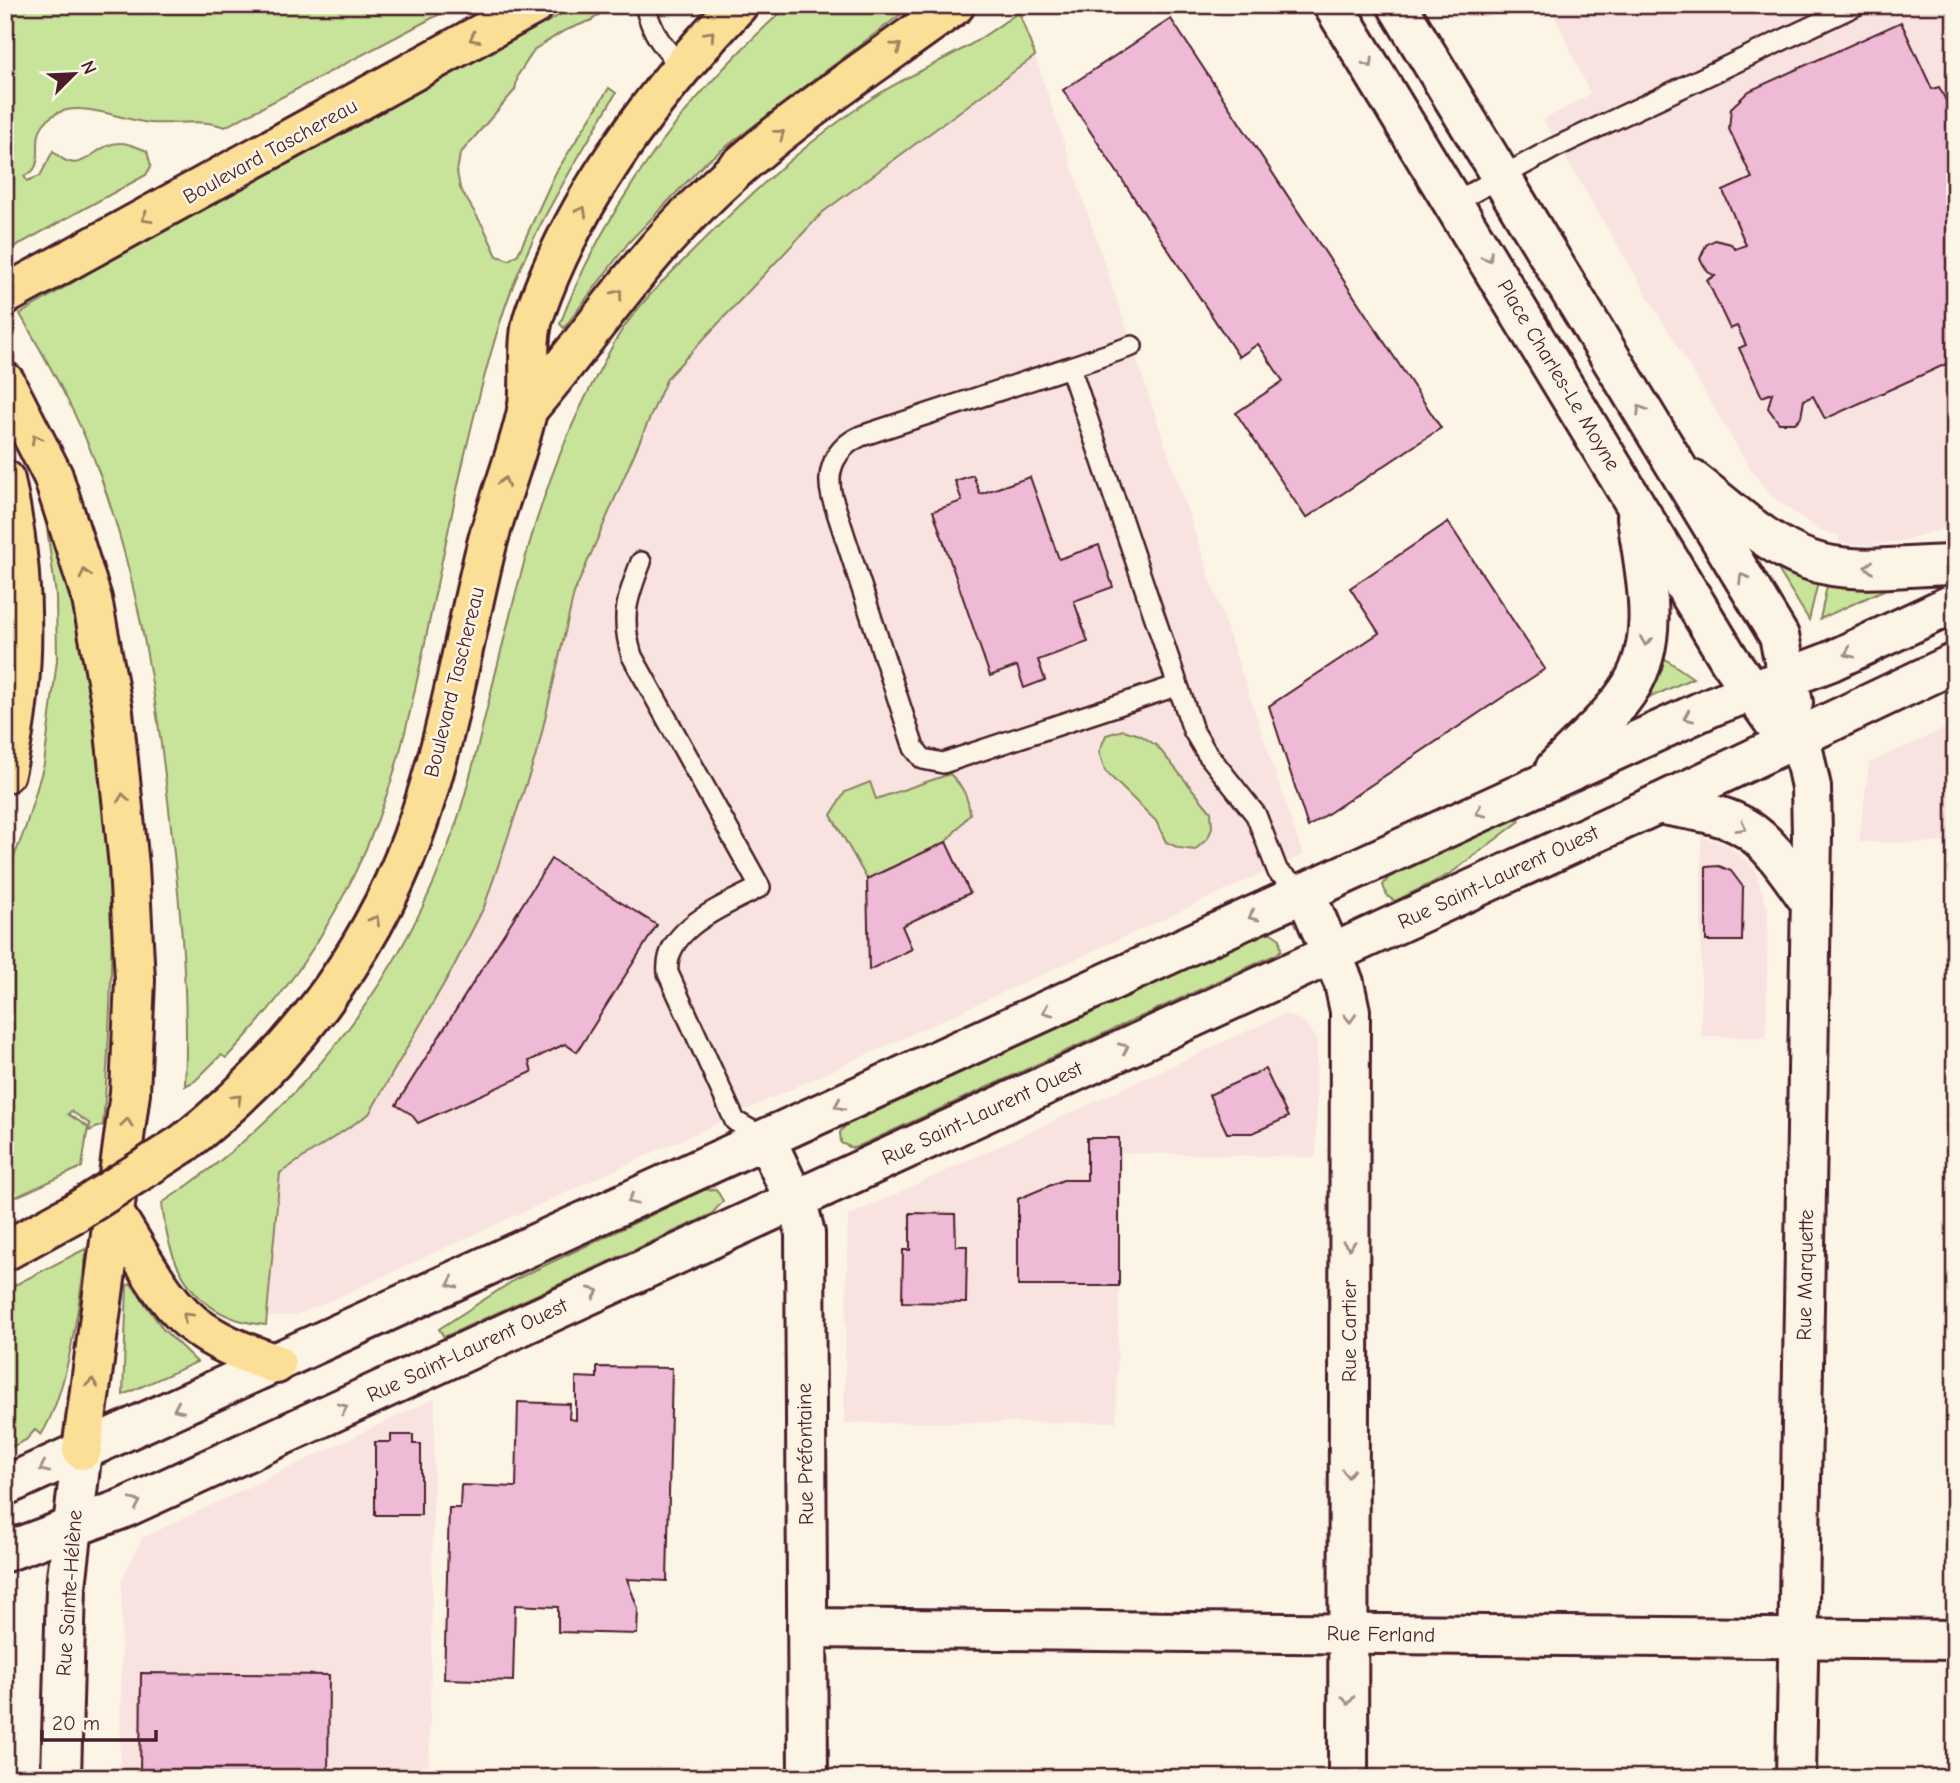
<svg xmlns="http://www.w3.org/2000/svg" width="1960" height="1783" font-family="'Comic Neue',sans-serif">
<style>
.built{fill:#f8e3e0}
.green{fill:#c8e39a;stroke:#898162;stroke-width:2}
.building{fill:#efbad5;stroke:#4a1f2b;stroke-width:2}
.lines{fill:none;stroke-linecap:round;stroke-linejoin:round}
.service-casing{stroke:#4a1f2b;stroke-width:24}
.minor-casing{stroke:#4a1f2b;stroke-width:44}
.tertiary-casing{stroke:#4a1f2b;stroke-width:44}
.primary-casing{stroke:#4a1f2b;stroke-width:44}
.trunk-casing{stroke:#4a1f2b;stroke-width:44}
.service{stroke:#fcf5e5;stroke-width:19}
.minor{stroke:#fcf5e5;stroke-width:38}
.tertiary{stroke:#fcf5e5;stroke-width:38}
.primary{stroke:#fbdf96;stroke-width:38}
.trunk{stroke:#fbdf96;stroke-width:38}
.trunk-bridge-casing{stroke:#4a1f2b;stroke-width:44;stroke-linecap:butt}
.trunk-bridge{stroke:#fbdf96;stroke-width:38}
.oneway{stroke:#a27f60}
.oneway2{stroke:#a38a88}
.labels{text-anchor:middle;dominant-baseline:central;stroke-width:5;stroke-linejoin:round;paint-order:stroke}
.street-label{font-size:21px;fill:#4a1f2b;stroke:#fcf5e5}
</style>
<rect width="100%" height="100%" fill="#fcf5e5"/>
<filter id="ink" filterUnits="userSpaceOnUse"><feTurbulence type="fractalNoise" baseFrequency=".0143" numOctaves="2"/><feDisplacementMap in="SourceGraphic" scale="14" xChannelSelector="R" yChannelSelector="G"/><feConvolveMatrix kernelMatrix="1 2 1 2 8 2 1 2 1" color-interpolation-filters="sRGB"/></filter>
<g filter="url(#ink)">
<g class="built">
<path d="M1550 5H1955V525L1902 541 1872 545 1839 543 1838 535 1820 531 1772 497 1749 467 1543 120 1590 94Z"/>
<path d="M1035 56 1303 855 318 1306 296 1315 268 1317 280 1173 369 1114 454 966 484 907 538 749 574 593 667 378 823 212Z"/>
<path d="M1955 724V843L1859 842 1869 763Z"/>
<path d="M1701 836 1727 845 1754 867 1768 910 1766 1038 1701 1036Z"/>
<path d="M1284 1014 1304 1021 1317 1041 1316 1157 1122 1153 1116 1422 844 1423 848 1216Z"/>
<path d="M435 1398 429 1778H120L122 1579 142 1538Z"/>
</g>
<g class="green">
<path d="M5 5H457L225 127C200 118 176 125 150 123 118 120 67 92 43 125 31 141 48 168 24 176L27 181 40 176 53 151C83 182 92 142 121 143 129 143 139 148 147 151L151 166 146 175 5 252Z"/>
<path d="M578 5H611L592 20 564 31 535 49 518 75 515 90 460 154 457 172 460 188 484 228 497 256 509 260 518 254 555 174 609 88 616 93C570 173 525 239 498 329 468 427 449 528 428 628 417 681 406 736 389 788 356 889 300 981 226 1058L221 1055 195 1081 185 1086C189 998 181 914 171 827 158 708 141 589 100 475 80 418 50 366 20 314L92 271Z"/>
<path d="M789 5H913L706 162 629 242 564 328 560 324C607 201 691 91 789 5Z"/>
<path d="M1019 12 1035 56 823 212 667 378 574 593 538 749 484 907 454 966 369 1114 280 1173 266 1325C194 1319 168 1267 162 1203 296 1115 402 983 454 830 468 789 478 746 488 704 516 591 540 480 596 377 604 362 612 345 622 330 643 299 672 272 699 245 747 197 799 149 855 110 886 87 921 71 955 53 978 42 998 26 1019 12Z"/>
<path d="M45 513C119 700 119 927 103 1125L89 1131 90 1124 71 1111 68 1114 88 1127 82 1167 5 1202V880L25 829 44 764 57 660 56 596Z"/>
<path d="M1771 558 1819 578 1809 620Z"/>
<path d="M1828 581 1897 584 1820 619Z"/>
<path d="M1661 656 1693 678 1640 702Z"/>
<path d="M1123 730 1140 735 1157 746 1211 812 1212 828 1208 838 1195 850 1179 848 1166 842 1156 821 1105 771 1099 752 1106 735Z"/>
<path d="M950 774C963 787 968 796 970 814L946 842 867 879 831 815 845 792 870 782 876 799Z"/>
<path d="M1518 817 1520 821 1450 874 1395 901 1387 896 1383 885 1389 877Z"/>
<path d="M1265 933H1271L1280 939 1281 950 1277 954 857 1147 852 1148 841 1143 840 1132 846 1125Z"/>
<path d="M716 1189 723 1201 712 1214 444 1337 439 1329 516 1279 704 1190Z"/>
<path d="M87 1248C79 1301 69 1391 41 1435L35 1430 26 1440 5 1450V1290Z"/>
<path d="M131 1284 163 1329 197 1362 123 1395 127 1285Z"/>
</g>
<g class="building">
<path d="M1171 19 1441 428 1306 518 1236 413 1283 381 1258 344 1239 357 1063 90Z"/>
<path d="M1901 22 1932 89 1939 87 1955 118V360L1825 419 1813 396 1804 400 1801 417 1795 423H1779L1768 408 1772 393 1762 397 1739 348 1746 345 1737 326 1730 329 1707 280 1715 276 1708 272 1700 259 1706 245 1715 240 1731 244 1735 249 1746 245 1723 191 1752 178 1729 129 1731 108 1749 91Z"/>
<path d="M973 475 980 494 1030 477 1059 559 1099 545 1113 587 1074 601 1088 642 1038 660 1045 680 1024 688 1017 666 990 676 933 511 962 501 955 481Z"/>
<path d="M1448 522 1545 669 1308 827 1269 706 1379 633 1350 588Z"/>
<path d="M946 842 970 893 902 926 912 949 869 970 867 879Z"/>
<path d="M551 859 657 925 577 1052 565 1044 529 1061 532 1072 418 1123 411 1114 396 1105Z"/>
<path d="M1719 866 1731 871 1743 887 1742 941H1706V867Z"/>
<path d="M1265 1069 1288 1117 1253 1133H1227L1209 1095Z"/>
<path d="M1087 1138H1119V1286H1018V1199L1063 1180H1087Z"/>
<path d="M910 1213 955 1214 956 1246H967L966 1303 902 1302 903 1250H910Z"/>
<path d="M597 1367 672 1368 667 1581 627 1579 638 1609 637 1634 558 1632V1607L515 1605 513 1681 444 1679 449 1508H460L461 1485 516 1487 518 1402 570 1404 569 1419 576 1420V1377L597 1378Z"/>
<path d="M391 1435H413V1444H421V1515H375V1442H391Z"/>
<path d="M141 1673 329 1675 328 1778H140Z"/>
</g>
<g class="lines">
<defs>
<g id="service">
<path d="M645 5C651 30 662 50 683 65"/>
<path d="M1455 202 1554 148 1857 5"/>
<path d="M1070 367 1132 346"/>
<path d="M641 562C627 598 620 617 632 656L760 887C728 905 663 927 668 973L735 1121 766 1139"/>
<path d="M1176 686 943 763 923 759 914 748 832 497C825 470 836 447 861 436L1070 367 1193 730 1206 752 1256 815 1278 872 1305 892"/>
</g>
<g id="minor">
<path d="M1305 892 1344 983 1350 1011 1348 1778"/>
<path d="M766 1139 799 1210 805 1233 808 1778"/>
<path d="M807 1628 1955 1640"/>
<path d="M1796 1778 1812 835 1811 787 1800 736"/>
</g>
<g id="tertiary">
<path d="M1333 5 1729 659 1788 742"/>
<path d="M1397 5 1779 636 1793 703"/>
<path d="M1692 480C1728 507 1766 545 1809 560 1854 576 1908 565 1955 565"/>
<path d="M1555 769C1579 743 1612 717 1631 686 1662 635 1644 572 1637 517"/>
<path d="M1658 804C1687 810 1722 812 1747 829 1774 846 1792 878 1811 903"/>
<path d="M5 1486 1713 706 1829 662 1955 603"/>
<path d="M5 1552 122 1509 1658 804 1955 663"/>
<path d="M61 1778 66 1586 82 1450"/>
</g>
<g id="primary">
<path d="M5 382 53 476 92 599 113 712 129 866 135 980 130 1093 82 1450"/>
<path d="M115 1215C141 1254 163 1305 203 1331 225 1346 251 1355 276 1364"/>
</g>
<g id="trunk">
<path d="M5 295 534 5"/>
<path d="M527 410C586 342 635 266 700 203 776 127 869 68 955 5"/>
<path d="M5 480C26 578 28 675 5 773"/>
<path d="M184 1143C286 1063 367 960 412 839 447 745 462 645 486 548 497 503 518 454 527 411 533 380 524 343 535 313 575 197 654 93 738 5"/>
<path d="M5 1251 76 1212"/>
</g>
</defs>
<use href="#service" class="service-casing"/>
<use href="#minor" class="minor-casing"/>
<use href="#tertiary" class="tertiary-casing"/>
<use href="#primary" class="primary-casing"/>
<use href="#trunk" class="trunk-casing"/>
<use href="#service" class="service"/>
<use href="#minor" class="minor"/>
<use href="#tertiary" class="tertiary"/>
<use href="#primary" class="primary"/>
<use href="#trunk" class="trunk"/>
<defs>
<path id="trunk-bridge" d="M76 1212 184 1143"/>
</defs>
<use href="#trunk-bridge" class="trunk-bridge-casing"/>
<use href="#trunk-bridge" class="trunk-bridge"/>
</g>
<defs><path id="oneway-chevron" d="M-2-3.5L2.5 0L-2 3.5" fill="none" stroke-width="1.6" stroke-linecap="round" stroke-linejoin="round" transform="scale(1.75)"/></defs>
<g class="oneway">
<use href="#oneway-chevron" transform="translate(710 35) rotate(-47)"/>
<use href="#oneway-chevron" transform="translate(474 38) rotate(151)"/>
<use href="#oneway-chevron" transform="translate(897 47) rotate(-36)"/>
<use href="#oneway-chevron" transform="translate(780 134) rotate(-38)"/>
<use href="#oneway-chevron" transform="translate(582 211) rotate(-61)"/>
<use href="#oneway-chevron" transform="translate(146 218) rotate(151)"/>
<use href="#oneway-chevron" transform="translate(618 294) rotate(-52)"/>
<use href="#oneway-chevron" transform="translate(36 439) rotate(-118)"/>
<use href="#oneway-chevron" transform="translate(504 482) rotate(-73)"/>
<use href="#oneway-chevron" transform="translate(85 574) rotate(-106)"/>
<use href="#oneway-chevron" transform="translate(123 798) rotate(-97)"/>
<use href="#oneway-chevron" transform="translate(375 920) rotate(-61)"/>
<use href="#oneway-chevron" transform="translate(237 1099) rotate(-44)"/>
<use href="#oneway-chevron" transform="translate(127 1123) rotate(-84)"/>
<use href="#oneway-chevron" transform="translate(187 1317) rotate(-136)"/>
<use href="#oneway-chevron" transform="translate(92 1383) rotate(-83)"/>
</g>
<g class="oneway2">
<use href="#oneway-chevron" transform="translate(1369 63) rotate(58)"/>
<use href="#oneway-chevron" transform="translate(1488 257) rotate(59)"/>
<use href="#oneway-chevron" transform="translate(1641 410) rotate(-121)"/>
<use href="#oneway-chevron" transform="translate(1869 567) rotate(-179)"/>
<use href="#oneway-chevron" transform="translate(1743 578) rotate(-121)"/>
<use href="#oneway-chevron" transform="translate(1646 641) rotate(99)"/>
<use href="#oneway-chevron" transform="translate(1849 653) rotate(156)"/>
<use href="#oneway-chevron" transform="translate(1688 717) rotate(156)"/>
<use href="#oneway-chevron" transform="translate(1480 812) rotate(155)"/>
<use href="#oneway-chevron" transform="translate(1742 827) rotate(29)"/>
<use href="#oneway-chevron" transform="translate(1253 916) rotate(155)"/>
<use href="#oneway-chevron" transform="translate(1047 1011) rotate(155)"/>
<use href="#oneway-chevron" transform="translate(1350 1018) rotate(88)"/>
<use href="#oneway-chevron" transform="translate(1124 1048) rotate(-25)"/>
<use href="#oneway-chevron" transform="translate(839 1105) rotate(156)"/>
<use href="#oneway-chevron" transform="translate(632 1200) rotate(155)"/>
<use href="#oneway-chevron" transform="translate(1349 1245) rotate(90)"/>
<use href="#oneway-chevron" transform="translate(452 1283) rotate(155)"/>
<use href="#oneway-chevron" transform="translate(594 1292) rotate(-25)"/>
<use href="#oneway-chevron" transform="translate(178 1408) rotate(156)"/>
<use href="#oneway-chevron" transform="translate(343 1408) rotate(-25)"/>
<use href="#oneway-chevron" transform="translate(44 1468) rotate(155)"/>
<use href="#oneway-chevron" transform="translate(1348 1473) rotate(90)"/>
<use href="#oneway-chevron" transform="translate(136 1503) rotate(-25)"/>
<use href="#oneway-chevron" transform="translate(1348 1700) rotate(90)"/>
</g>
</g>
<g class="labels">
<g class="street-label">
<text transform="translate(270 151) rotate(-29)">Boulevard Taschereau</text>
<text transform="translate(1559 375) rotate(59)">Place Charles-Le Moyne</text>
<text transform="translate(454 682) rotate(-76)">Boulevard Taschereau</text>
<text transform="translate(1498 877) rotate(-25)">Rue Saint-Laurent Ouest</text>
<text transform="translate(982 1113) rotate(-25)">Rue Saint-Laurent Ouest</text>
<text transform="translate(1805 1275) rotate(-89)">Rue Marquette</text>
<text transform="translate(1349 1331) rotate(-90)">Rue Cartier</text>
<text transform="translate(467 1350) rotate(-25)">Rue Saint-Laurent Ouest</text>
<text transform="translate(805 1454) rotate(-91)">Rue Préfontaine</text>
<text transform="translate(69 1593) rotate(-86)">Rue Sainte-Hélène</text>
<text transform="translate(1381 1634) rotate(1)">Rue Ferland</text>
</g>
</g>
<rect width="1960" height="1783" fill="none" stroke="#fcf5e5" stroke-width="28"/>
<rect x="14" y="14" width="1932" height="1755" fill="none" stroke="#4a1f2b" stroke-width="2.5" filter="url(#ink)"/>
<g transform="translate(74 74) rotate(66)" stroke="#fcf5e5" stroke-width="5" paint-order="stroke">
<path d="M0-5L12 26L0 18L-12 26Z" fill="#4a1f2b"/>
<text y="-10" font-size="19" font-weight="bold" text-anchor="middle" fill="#4a1f2b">N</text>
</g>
<path d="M42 1730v10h114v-10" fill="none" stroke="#4a1f2b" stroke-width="3.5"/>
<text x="52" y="1730" font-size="21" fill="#4a1f2b" stroke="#fcf5e5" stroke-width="5" paint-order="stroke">20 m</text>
</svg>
